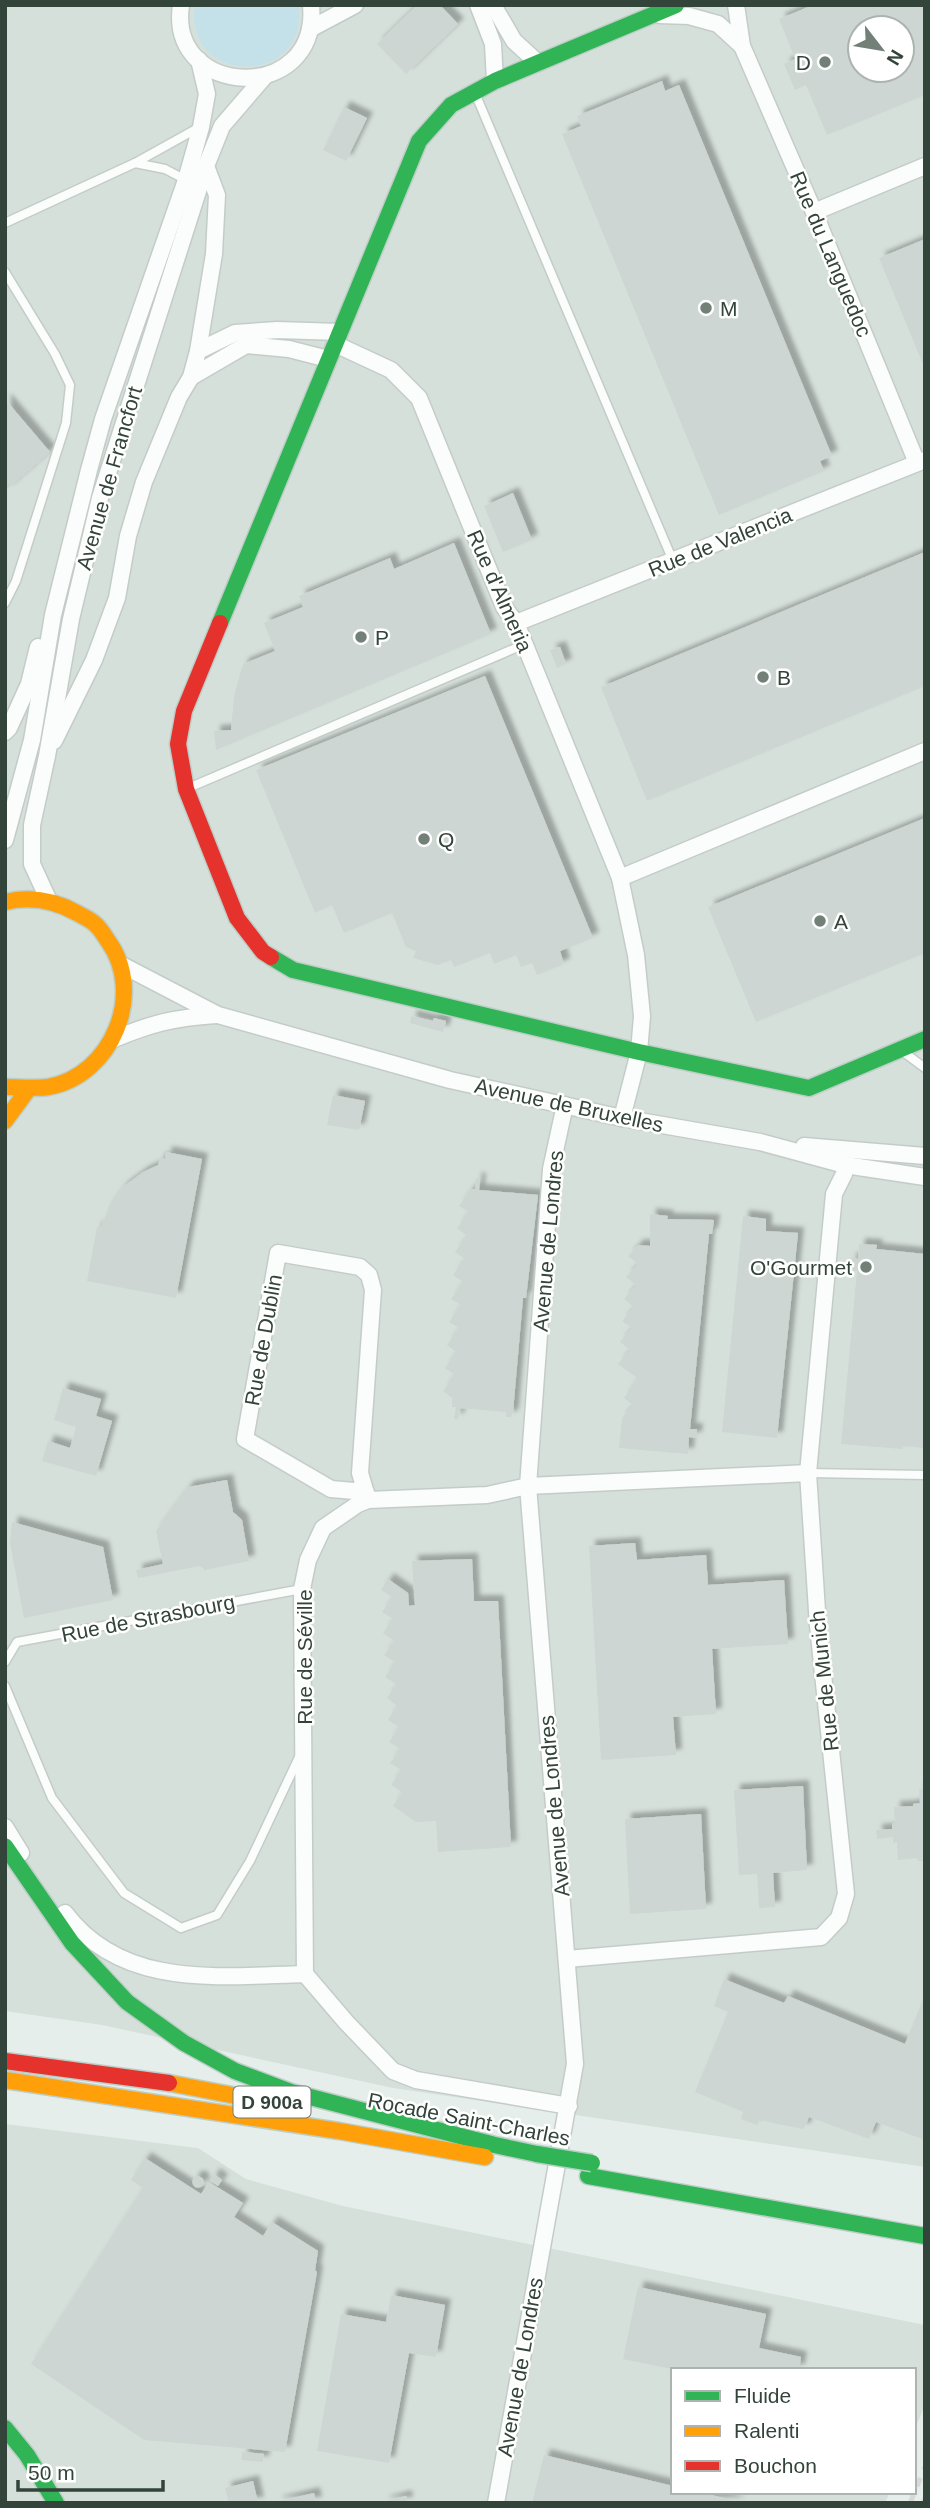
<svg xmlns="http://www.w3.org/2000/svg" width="930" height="2508" font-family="Helvetica,sans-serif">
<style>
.industrial{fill:#d6e0db;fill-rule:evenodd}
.green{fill:#c4e1ea}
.building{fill:#cdd6d2;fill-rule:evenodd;filter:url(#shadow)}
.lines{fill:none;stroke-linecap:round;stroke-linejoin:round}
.lane-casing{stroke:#c4ccc8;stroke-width:11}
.street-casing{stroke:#c4ccc8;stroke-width:19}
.fast-casing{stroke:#bdcec7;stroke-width:19}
.slow-casing{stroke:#bdcec7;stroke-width:19}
.jam-casing{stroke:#bdcec7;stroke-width:19}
.lane{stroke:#fbfcfc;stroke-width:8}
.street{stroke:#fbfcfc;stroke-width:16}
.fast{stroke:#30b455;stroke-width:16}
.slow{stroke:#ff9f0a;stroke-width:16}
.jam{stroke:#e5322d;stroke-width:16}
.rail{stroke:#d7d8d7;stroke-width:5;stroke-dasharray:9 9;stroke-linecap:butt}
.fast-bridge-casing{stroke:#b3d1c3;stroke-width:19;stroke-linecap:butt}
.fast-bridge{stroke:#30b455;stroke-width:16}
.poi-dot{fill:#728078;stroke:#fff;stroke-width:2.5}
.labels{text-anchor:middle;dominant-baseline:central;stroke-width:5;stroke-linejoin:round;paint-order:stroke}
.shield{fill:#fff;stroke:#707c75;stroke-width:2}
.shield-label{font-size:19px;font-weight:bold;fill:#33443a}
.poi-label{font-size:21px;fill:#33443a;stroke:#fff;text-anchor:start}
.street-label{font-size:21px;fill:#33443a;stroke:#fff}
</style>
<defs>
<filter id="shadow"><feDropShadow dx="6" dy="-6" stdDeviation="2" flood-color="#0004"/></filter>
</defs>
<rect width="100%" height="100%" fill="#e6eeeb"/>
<g class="industrial">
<path d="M5 5H925V2167L393 2088 102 2025 5 2011ZM860 28H902V70H860Z"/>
<path d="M5 2124 198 2148 246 2179 343 2206 925 2325V2405L914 2431V2370H673V2492H890L885 2503H5Z"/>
</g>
<path class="green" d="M195 5H299C309 87 183 87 195 5Z"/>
<g class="building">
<path d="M417 5H440L458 24 406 74 377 44Z"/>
<path d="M813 5H925V95L827 135 806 85 795 90 784 64 795 59 779 19ZM860 28H902V70H860Z"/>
<path d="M662 81 665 91 679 85 832 456 820 461 824 471 719 515 562 134 581 126 577 116Z"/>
<path d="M344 107 367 118 346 161 323 150Z"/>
<path d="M925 239V369L879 258Z"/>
<path d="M5 399 50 452 5 491Z"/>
<path d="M513 493 532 540 503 552 484 506Z"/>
<path d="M454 543 491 634 216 750 214 731 231 730 234 696 243 664 275 651 264 623 303 607 299 596 390 558 394 569Z"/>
<path d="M925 552V686L647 801 601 687Z"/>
<path d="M560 647 566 664 557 668 550 650Z"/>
<path d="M485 676 593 938 560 951 564 964 537 975 532 963 521 967 516 955 494 964 490 953 454 967 451 960 438 965 413 958 416 951 406 947 392 913 344 933 332 905 315 913 256 770Z"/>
<path d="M925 818V953L756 1022 708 907Z"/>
<path d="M411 1016 433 1021 434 1018 446 1021 443 1032 410 1023Z"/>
<path d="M333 1095 365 1101 359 1130 327 1125Z"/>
<path d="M166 1152 202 1159 176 1298 87 1281 97 1227 101 1228 109 1206 123 1187 143 1172 158 1165 160 1158 165 1159Z"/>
<path d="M476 1178 480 1179 479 1190 538 1195 526 1298H523L513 1412 511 1417H506V1412L460 1408 458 1419H454L456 1407H452V1398L443 1391 455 1375 445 1368 456 1352 447 1345 459 1328 449 1322 461 1305 451 1299 463 1282 453 1275 465 1259 455 1252 467 1236 457 1228 469 1212 459 1206 471 1189H475Z"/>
<path d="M650 1214 668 1216 667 1219 714 1220 712 1234H709L690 1429H697L696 1438 689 1437 688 1454 619 1448 622 1418 633 1405 624 1398 637 1378 618 1364 630 1350 620 1342 632 1328 622 1321 634 1307 624 1299 636 1285 626 1277 638 1264 628 1256 638 1245 650 1246Z"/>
<path d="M743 1216 766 1219V1231L798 1233 777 1438 722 1432Z"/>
<path d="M859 1244 877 1245 876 1249 925 1254V1448L903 1446 902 1449 841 1444 857 1271 850 1270 851 1258 858 1259Z"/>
<path d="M63 1388 101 1399 96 1416 112 1421 96 1476 42 1461 48 1441 70 1448 76 1427 54 1420Z"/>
<path d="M227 1480 233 1512 242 1520 249 1561 205 1570 200 1566 138 1578 136 1570 163 1564 156 1531 188 1487Z"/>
<path d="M12 1522 103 1547 113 1600 24 1618 10 1543Z"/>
<path d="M635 1543 637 1560 706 1555 708 1585 784 1580 788 1644 712 1649 716 1714 673 1717 676 1755 601 1760 589 1546Z"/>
<path d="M472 1559 474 1601H498L511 1847 438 1852 436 1821 416 1822 393 1806 402 1792 391 1785 401 1770 390 1763 400 1749 389 1742 399 1727 388 1720 397 1706 387 1698 396 1684 385 1677 395 1662 384 1655 394 1641 383 1633 393 1619 382 1612 392 1597 381 1590 388 1579 408 1593 409 1606 415 1605 412 1561Z"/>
<path d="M803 1786 807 1870 773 1873 775 1907 759 1908 757 1874 739 1875 734 1790Z"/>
<path d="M925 1788V1861H918L917 1858 898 1860 897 1842 893 1843V1837L877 1839 876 1830 892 1829V1823H895L894 1807 913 1806V1804L920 1803 919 1789Z"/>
<path d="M701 1814 706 1909 630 1914 625 1819Z"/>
<path d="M724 1979 784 2003 788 1996 905 2044 925 1995V2140L876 2122 869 2139 809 2117 804 2129 772 2123 760 2119 757 2125 741 2119 743 2112 695 2092 728 2012 714 2006Z"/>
<path d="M145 2158 201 2194 209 2182 243 2203 234 2217 263 2236 272 2222 318 2251 315 2270 317 2272 285 2452 144 2440 31 2364 143 2188 131 2180Z"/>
<path d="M214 2174 222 2180 218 2186 210 2181Z"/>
<circle cx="198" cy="2182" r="5.5"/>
<path d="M638 2287 766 2314 759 2348 801 2357 799 2370H677L623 2359Z"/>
<path d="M391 2295 445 2305 436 2357 409 2353 389 2463 317 2451 341 2314 386 2322Z"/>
<path d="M242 2452 264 2454 263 2462 242 2460Z"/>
<path d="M544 2455 673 2486V2492H701L740 2503H532Z"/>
<path d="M253 2481 258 2503H229L225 2488Z"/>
<path d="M314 2493 316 2503H276V2502Z"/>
<path d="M406 2496 407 2503H383V2502Z"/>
</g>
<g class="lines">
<defs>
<g id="lane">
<path d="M475 93 673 561"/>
<path d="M135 163 165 169 186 180"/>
<path d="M5 223 135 163 198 128"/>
<path d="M5 272 55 354 70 385 66 423 16 581 5 603"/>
<path d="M186 789 525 644"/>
<path d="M902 1051 925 1068"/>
<path d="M808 1473 925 1475"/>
<path d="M5 1662 17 1642 302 1589"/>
<path d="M5 1686 52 1798 124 1893 181 1928 217 1915 250 1861 300 1755"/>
</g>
<g id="street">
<path d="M181 5C167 99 320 105 311 5"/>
<path d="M478 5 493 44 495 81"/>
<path d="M493 5 514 41 538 63"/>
<path d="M660 15 689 16 718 24 742 46 736 5"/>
<path d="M310 29 355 5"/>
<path d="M742 46 814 212 917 463"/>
<path d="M814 212 925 166"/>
<path d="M335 344 391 370 419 398 504 607 516 623 620 878 636 955 642 1016 639 1052 622 1118"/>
<path d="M198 351 235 333 277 330 340 332"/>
<path d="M191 377 246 345 289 349 328 359"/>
<path d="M516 623 925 460"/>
<path d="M5 732 9 728 29 684 38 647"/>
<path d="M54 741 94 660 117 598 128 536 144 482 179 397 191 377 198 351 214 254 217 195 206 166"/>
<path d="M5 840 32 740 53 615 89 470 103 419 186 180 201 127 207 94 199 60"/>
<path d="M620 878 925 751"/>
<path d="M49 901 32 864V825L47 756 71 619 100 498 206 166 222 126 265 76"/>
<path d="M120 964 218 1015 450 1080 622 1118 760 1142 845 1165 925 1177"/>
<path d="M114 1039C153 1023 173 1018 216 1015"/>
<path d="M804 1146 925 1156"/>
<path d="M366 1492 331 1489 245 1439 278 1253 360 1267 369 1275 373 1290 360 1473 368 1500"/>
<path d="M5 1827 21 1853"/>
<path d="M65 1913C123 1990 220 1976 305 1974"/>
<path d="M567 1959 821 1937 839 1918 846 1894 818 1626 808 1473 834 1194 844 1174 845 1165"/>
<path d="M569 2106 416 2080 393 2071 346 2022 305 1974 302 1589 308 1560 323 1528 358 1504 368 1500 487 1495 528 1486 808 1473"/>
<path d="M496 2503 575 2064 528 1486 551 1169 565 1105"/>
</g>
<g id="fast">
<path d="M220 623 419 141 451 105 495 81 676 5"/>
<path d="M271 957 293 970 639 1052 809 1088 925 1039"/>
<path d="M5 1846 72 1943 127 2002 184 2043 235 2071 291 2092 491 2144"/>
<path d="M476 2141 537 2154"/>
<path d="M588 2176 925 2236"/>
<path d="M5 2428 27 2455 56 2503"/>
</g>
<g id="slow">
<path d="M5 902C30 896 54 900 77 913 82 916 90 919 95 924 100 928 104 935 108 941 146 993 112 1076 48 1087 34 1089 19 1087 5 1087"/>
<path d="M5 1121 27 1091"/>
<path d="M5 2080 339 2131 485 2157"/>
<path d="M169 2083 299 2108"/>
</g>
<g id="jam">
<path d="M220 623 184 711 178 744 186 789 237 918 263 952 271 957"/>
<path d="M5 2061 169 2083"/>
</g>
</defs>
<use href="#lane" class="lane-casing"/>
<use href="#street" class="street-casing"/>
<use href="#fast" class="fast-casing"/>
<use href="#slow" class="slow-casing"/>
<use href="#jam" class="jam-casing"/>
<use href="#lane" class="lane"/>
<use href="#street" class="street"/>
<use href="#fast" class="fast"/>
<use href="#slow" class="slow"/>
<use href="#jam" class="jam"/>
<g class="rail">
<path d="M910 2503 925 2467"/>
<path d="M923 2503 925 2498"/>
</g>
<defs>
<path id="fast-bridge" d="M537 2154 592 2163"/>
</defs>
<use href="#fast-bridge" class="fast-bridge-casing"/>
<use href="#fast-bridge" class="fast-bridge"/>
</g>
<g class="poi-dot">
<circle cx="825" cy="62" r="7"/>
<circle cx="706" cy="308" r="7"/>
<circle cx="361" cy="637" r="7"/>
<circle cx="763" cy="677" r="7"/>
<circle cx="424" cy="839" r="7"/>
<circle cx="820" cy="921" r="7"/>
<circle cx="866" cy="1267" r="7"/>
</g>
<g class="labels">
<rect class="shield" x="233.5" y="2086.5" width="77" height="31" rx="5"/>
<g class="shield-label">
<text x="272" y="2102">D 900a</text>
</g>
<g class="poi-label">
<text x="811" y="62" text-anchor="end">D</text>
<text x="720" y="308">M</text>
<text x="375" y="637">P</text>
<text x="777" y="677">B</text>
<text x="438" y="839">Q</text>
<text x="834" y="921">A</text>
<text x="852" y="1267" text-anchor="end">O'Gourmet</text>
</g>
<g class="street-label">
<text transform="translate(831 254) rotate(67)">Rue du Languedoc</text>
<text transform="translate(109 478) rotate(-74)">Avenue de Francfort</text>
<text transform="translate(720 542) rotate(-22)">Rue de Valencia</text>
<text transform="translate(500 591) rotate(66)">Rue d'Almeria</text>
<text transform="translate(569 1105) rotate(12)">Avenue de Bruxelles</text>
<text transform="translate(548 1241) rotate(-85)">Avenue de Londres</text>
<text transform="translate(263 1340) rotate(-80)">Rue de Dublin</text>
<text transform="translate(148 1618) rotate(-11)">Rue de Strasbourg</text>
<text transform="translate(304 1657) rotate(-90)">Rue de Séville</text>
<text transform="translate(824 1681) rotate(-96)">Rue de Munich</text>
<text transform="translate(554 1806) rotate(-95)">Avenue de Londres</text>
<text transform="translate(469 2119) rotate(11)">Rocade Saint-Charles</text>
<text transform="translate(520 2367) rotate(-80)">Avenue de Londres</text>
</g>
</g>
<rect width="930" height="2508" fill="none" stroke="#33443a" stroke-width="14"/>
<rect x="671" y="2368" width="245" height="126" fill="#ffffff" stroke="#adb4b0" stroke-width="2"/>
<rect x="685" y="2391" width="35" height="10" fill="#30b455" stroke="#adb4b0" stroke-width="2"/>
<text x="734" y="2403" font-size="21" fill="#33443a">Fluide</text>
<rect x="685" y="2426" width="35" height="10" fill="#ff9f0a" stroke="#adb4b0" stroke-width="2"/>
<text x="734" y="2438" font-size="21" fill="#33443a">Ralenti</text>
<rect x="685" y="2461" width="35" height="10" fill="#e5322d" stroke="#adb4b0" stroke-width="2"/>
<text x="734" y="2473" font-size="21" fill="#33443a">Bouchon</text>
<g transform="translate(881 49) rotate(121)"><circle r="33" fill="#ffffff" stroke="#adb4b0" stroke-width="2"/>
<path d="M0-5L12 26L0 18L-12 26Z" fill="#728078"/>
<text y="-10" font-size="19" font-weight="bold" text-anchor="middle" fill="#33443a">N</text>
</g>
<path d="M18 2480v10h145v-10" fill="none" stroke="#33443a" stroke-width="3.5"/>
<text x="28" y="2480" font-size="21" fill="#33443a" stroke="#ffffff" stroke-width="5" paint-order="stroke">50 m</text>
</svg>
